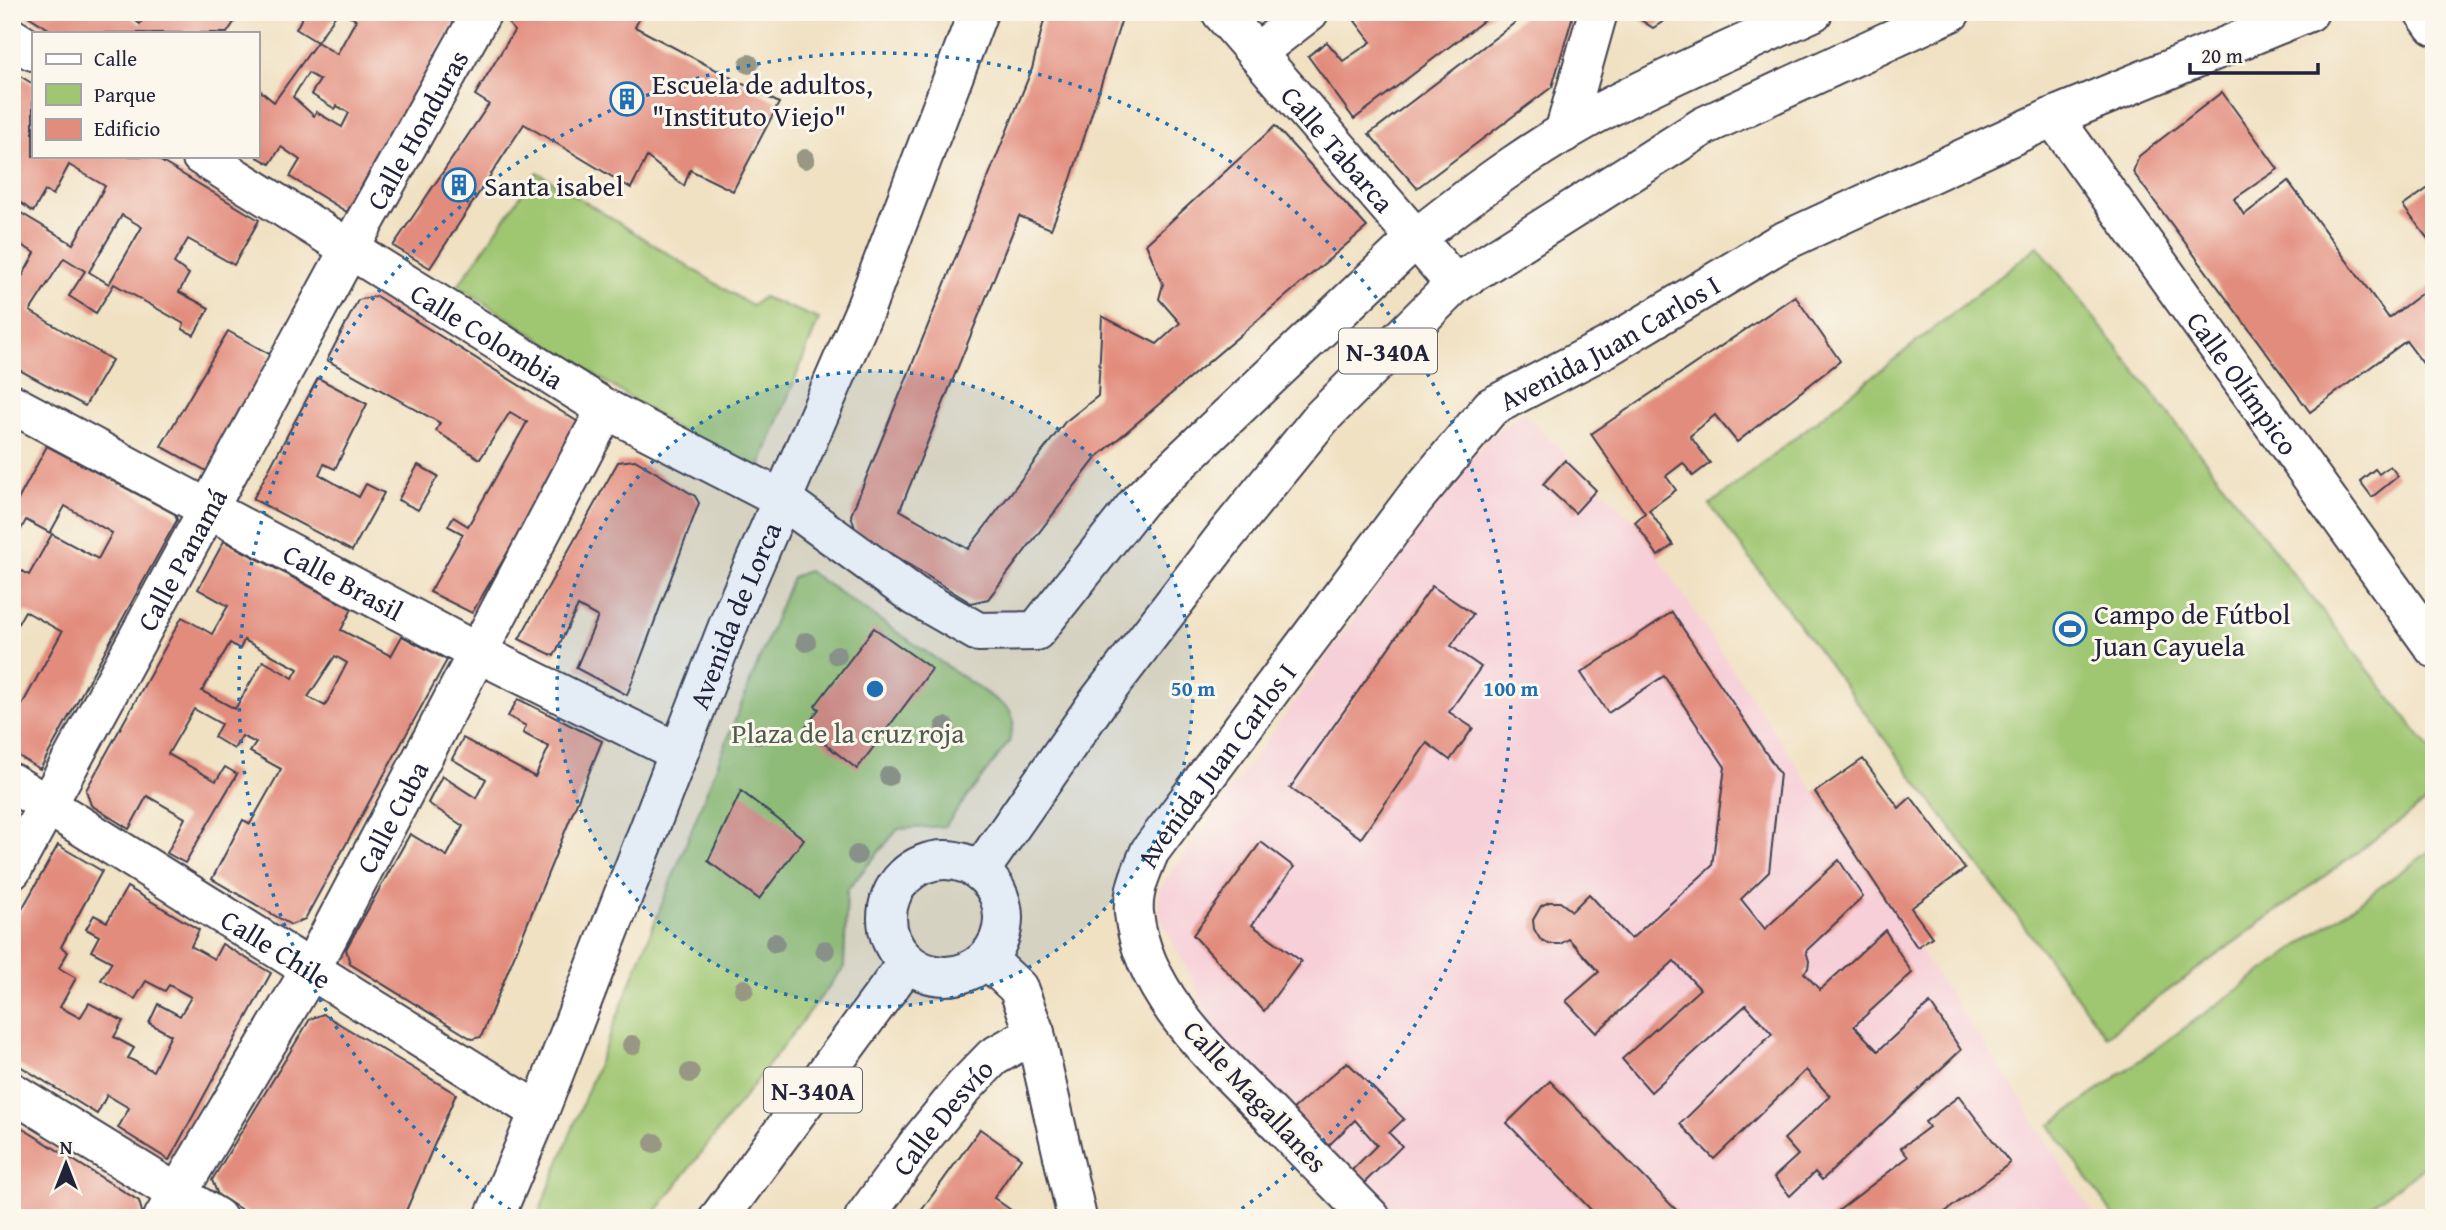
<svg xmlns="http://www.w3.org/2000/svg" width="2446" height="1230" font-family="'Gentium Book Plus',serif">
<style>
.built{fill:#f6cfd8}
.green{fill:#9fc671;stroke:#607456;stroke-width:2}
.building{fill:#e28c7d;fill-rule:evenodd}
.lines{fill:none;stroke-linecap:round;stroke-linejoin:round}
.street-casing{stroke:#413f4f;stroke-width:42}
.secondary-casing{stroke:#413f4f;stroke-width:42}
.primary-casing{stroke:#413f4f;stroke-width:42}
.street{stroke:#fff;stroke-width:38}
.secondary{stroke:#fff;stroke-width:38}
.primary{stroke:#fff;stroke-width:38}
.tree{fill:#979783}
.ring{fill:none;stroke:#1f6fb2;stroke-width:3.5;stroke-dasharray:3.5 7}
.labels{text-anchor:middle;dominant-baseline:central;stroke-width:6;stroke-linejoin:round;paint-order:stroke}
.shield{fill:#fbf7ec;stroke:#636270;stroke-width:2}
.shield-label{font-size:26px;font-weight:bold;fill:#22223b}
.poi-label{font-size:28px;fill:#22223b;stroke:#fbf7ec;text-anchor:start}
.street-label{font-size:28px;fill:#22223b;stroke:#fbf7ec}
.park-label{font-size:28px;fill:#4e5b4e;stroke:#fbf7ec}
.centre{fill:#1f6fb2;stroke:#fbf7ec;stroke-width:3.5}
.ring-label{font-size:21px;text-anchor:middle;font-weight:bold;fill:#1f6fb2;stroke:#fbf7ec;stroke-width:6;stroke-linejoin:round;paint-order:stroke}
</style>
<rect width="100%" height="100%" fill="#fbf7ec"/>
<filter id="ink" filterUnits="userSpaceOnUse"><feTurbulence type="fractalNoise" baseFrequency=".0143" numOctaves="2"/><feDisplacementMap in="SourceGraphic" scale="14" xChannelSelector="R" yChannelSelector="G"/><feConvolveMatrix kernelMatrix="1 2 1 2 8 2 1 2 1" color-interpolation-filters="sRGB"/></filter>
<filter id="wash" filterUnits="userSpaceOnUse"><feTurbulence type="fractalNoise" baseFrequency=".00686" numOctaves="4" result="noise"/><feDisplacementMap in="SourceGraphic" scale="28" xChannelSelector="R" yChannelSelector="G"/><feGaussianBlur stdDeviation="1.57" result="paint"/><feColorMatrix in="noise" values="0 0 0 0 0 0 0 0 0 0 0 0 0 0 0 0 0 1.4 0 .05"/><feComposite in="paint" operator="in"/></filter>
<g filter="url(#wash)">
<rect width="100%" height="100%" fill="#f0e1c3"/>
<path class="built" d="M1523 413 1635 522 1917 947 2021 1098 2037 1128 2097 1218H1399L1218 1040 1193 980 1162 922 1158 906 1159 890 1444 494 1477 451 1491 436Z"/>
<g class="green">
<path d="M537 172 752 306 763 297 819 319 755 479 458 286Z"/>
<path d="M2038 246 2434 754V796L2106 1036 1710 505Z"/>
<path d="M808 571 1009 709 1014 721 1009 742 945 826 898 829 847 890 844 967 651 1218H537L792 577Z"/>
<path d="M2434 848V1160L2354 1218H2115L2050 1125Z"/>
</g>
<g id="blocks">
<g class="building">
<path d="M22 12H124L140 24 146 14 144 12 240 13 227 33H55Z"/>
<path d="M305 12H338L317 42 296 29Z"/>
<path d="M342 12H457L458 16 347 212 290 177 300 160 281 147 270 164 257 157V88L274 102 317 42 337 54 356 20ZM308 73 320 80 311 94 335 109 337 106 349 113 342 127 316 112 314 116 293 97Z"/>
<path d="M511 12H643L635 27 779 103 733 191 690 170 684 186 647 157 631 188 524 124 430 268 393 246 489 104 475 95 514 31 507 21Z"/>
<path d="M1046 12H1124L1071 179 1051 229 1019 216 900 510 968 549 1065 422 1098 396 1102 316 1157 344 1180 323 1159 299 1163 284 1146 244 1275 126 1367 227 1097 457 988 599 971 603 856 532 851 515 1032 69Z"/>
<path d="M1366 12H1495L1354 119 1308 56 1327 42 1343 61 1371 42 1355 21Z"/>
<path d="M1529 12H1574L1552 87 1417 188 1369 134Z"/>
<path d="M1644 12H1678L1653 28 1641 20Z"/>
<path d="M12 71 33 84V156H152L259 220 234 265 188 239 174 263 189 274 179 292 209 308 194 335 182 329 184 324 114 284 96 313 69 296 85 271 64 258 30 311 112 360 85 406 12 366V295L35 253 12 240ZM69 165 105 186 73 244 16 210 21 203 33 212 45 191 53 195ZM122 215 142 227 109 284 89 272Z"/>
<path d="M2222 92 2278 169 2234 199 2244 215 2288 181 2389 318 2434 284V378L2406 341 2310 412 2133 172 2139 156Z"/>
<path d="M2434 184V247L2403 206Z"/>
<path d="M376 296 583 425 472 613 430 592 463 534 448 526 453 517 468 526 527 422 510 412 480 459 436 431 440 423 327 360 358 300Z"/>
<path d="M1795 296 1840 361 1737 442 1715 415 1690 436 1710 463 1693 476 1683 463 1666 476 1676 490 1649 510 1673 545 1658 556 1635 522 1645 513 1591 434Z"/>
<path d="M228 331 271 355 208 472 161 446Z"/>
<path d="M318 378 367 404 335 469 324 464 319 474 359 497 366 484 384 493 352 551 253 499Z"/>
<path d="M47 446 175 514 177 520 40 769 12 752V723L62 632 25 611 12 634V566L29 575 52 534 98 559 112 533 65 506 50 533 26 520 12 546V511Z"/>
<path d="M635 460 695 496 699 503 627 695 576 668 598 617 578 606 554 656 519 639 618 462Z"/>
<path d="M1565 460 1596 490 1575 513 1543 484Z"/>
<path d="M418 465 438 476 418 510 398 500Z"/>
<path d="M2390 466 2398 476 2372 497 2360 481 2375 469 2379 474Z"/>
<path d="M224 541 352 609 341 630 391 656 402 636 447 660 305 919 291 925 212 879 243 820 250 824 281 769 250 752 256 743 242 736 234 749 214 737 221 724 194 709 168 754 216 781 225 767 237 774 185 863 167 853 185 818 147 796 129 829 91 805 86 790 182 617 212 634 228 606 198 589ZM244 640 298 669 293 678 263 661 235 709 202 691 230 643 240 649ZM335 656 347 663 325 706 308 697Z"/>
<path d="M1432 586 1473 614 1451 646 1481 667 1449 712 1473 728 1450 760 1427 743 1361 838 1290 788Z"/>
<path d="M1672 612 1780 774 1769 872 1741 899 1765 929 1839 860 1863 897 1806 951 1809 961 1808 968 1804 973 1820 990 1885 930 1912 973 1854 1026 1878 1051 1930 1003 1961 1050 1822 1180 1815 1172 1790 1196 1774 1177 1798 1155 1784 1139 1830 1096 1806 1070 1714 1159 1680 1124 1772 1034 1746 1005 1651 1092 1622 1059 1700 989 1674 961 1596 1033 1566 1001 1599 972 1569 939 1560 944H1549L1540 939 1534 929 1533 920 1541 906 1549 902H1560L1572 911 1589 894 1631 939 1712 866 1725 767 1664 676 1608 713 1581 673Z"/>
<path d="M874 628 932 669 857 769 805 728 819 709 815 706Z"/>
<path d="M518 699 602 741 481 1037 472 1039 350 964 346 949 410 834 447 856 463 826 428 803 442 776 476 798 486 779 452 759 463 738 535 777 549 747 523 733 526 726 508 716Z"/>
<path d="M1863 759 1899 808 1911 797 1965 869 1911 908 1932 937 1917 947 1815 792Z"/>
<path d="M741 791 804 839 759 899 708 861Z"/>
<path d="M1261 842 1294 867 1252 925 1301 961 1264 1011 1193 935Z"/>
<path d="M58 845 102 871 61 947 68 952 59 968 76 978 60 1007 80 1018 89 1003 123 1021 114 1037 134 1048 128 1058 153 1071 171 1035 149 1023 158 1004 180 1016 191 997 169 985 165 991 146 981 135 999 101 980 112 962 91 951 99 936 86 929 94 915 107 922 127 887 199 930 191 946 214 959 222 944 271 973 169 1160 118 1128 129 1108 107 1095 97 1114 12 1061V927Z"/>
<path d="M323 1014 456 1094 403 1218H255L218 1195 212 1180 310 1019Z"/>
<path d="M1347 1062 1404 1119 1389 1133 1402 1146 1363 1184 1351 1171 1377 1145 1355 1120 1328 1146 1292 1110Z"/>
<path d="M1550 1081 1684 1218H1599L1507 1123Z"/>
<path d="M1959 1096 2010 1163 1937 1218H1829L1908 1157 1901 1148 1929 1127 1925 1122Z"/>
<path d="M12 1122 139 1201 142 1212 138 1218H12Z"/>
<path d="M980 1129 1021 1158 994 1198 1011 1210 1007 1218H916Z"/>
</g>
</g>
</g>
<g filter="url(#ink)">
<use href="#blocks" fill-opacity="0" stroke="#413f4f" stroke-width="2"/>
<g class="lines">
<defs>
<g id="street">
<path id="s1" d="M1221 12 1455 284"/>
<path d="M2424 12 2434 26"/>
<path d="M12 38 33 51"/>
<path d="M1256 53 1309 12"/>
<path id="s2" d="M2053 117 2434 648"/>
<path d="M1564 133 1598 12"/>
<path id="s3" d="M201 156 606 409 783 500 915 596 978 632 1036 631 1140 500 1415 239C1479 188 1545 139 1619 102 1682 70 1748 42 1813 12"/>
<path id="s4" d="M12 404 476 652 678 752"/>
<path id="s5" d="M12 783 539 1112"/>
<path id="s6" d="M12 870 350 248 482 12"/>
<path d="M987 959 1018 988 1035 1033 1077 1218"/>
<path d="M12 1092 217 1218"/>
<path id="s7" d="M163 1218 311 969 606 409"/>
<path id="s8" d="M864 1218 920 1141 964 1087 993 1057 1035 1033"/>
<path id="s9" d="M1371 1218C1337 1183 1303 1149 1270 1114 1215 1058 1143 996 1134 913 1132 891 1142 870 1150 851L1415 498 1491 407 1607 347 1780 243 2053 117 2309 12"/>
</g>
<g id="secondary">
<path id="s10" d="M494 1218 539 1112 735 608 865 309 978 12"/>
</g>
<g id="primary">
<circle cx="945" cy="918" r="58"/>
<path d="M980 871 1097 703 1226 535 1321 418 1455 284 1704 126 1951 12"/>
<path d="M719 1218 907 963"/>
</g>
</defs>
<use href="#street" class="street-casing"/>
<use href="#secondary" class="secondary-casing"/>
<use href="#primary" class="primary-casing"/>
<use href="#street" class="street"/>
<use href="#secondary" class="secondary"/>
<use href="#primary" class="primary"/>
</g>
<g class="tree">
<circle cx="749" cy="64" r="10"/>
<circle cx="805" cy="159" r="10"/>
<circle cx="806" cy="642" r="10"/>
<circle cx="837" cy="655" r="10"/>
<circle cx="945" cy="727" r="10"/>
<circle cx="759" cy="735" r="10"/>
<circle cx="889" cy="776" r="10"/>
<circle cx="857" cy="855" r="10"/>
<circle cx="775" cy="943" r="10"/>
<circle cx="825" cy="950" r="10"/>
<circle cx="744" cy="989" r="10"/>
<circle cx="632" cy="1045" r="10"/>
<circle cx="690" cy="1073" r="10"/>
<circle cx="654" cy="1143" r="10"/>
</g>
</g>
<circle cx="875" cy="689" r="318" fill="#1f6fb2" fill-opacity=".12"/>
<g class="ring">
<circle cx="875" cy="689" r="318"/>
<path d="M519 1216A636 636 0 1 1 1231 1216"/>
</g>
<defs>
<symbol id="building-ring" viewBox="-11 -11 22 22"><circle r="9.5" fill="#fbf7ec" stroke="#1f6fb2" stroke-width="1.5"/><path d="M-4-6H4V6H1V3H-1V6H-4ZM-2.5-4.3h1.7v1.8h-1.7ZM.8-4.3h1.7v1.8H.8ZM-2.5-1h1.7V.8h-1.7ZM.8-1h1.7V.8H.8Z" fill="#1f6fb2"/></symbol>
<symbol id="stadium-ring" viewBox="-11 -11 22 22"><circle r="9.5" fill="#fbf7ec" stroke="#1f6fb2" stroke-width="1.5"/><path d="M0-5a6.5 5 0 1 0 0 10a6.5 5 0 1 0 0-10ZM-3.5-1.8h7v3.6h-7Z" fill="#1f6fb2"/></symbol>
</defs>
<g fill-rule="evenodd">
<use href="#building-ring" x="608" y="80" width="38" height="38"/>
<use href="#building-ring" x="440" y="166" width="38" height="38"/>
<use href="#stadium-ring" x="2051" y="610" width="38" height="38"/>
</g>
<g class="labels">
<g class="shield">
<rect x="1339" y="328.5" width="98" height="45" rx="5"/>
<rect x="764" y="1067.5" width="98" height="45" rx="5"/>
</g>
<g class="shield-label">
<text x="1388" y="351">N-340A</text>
<text x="813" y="1090">N-340A</text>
</g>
<g class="poi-label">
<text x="652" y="83">Escuela de adultos,<tspan x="652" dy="32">"Instituto Viejo"</tspan></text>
<text x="484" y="185">Santa isabel</text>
<text x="2094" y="613">Campo de Fútbol<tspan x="2094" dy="32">Juan Cayuela</tspan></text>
</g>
<g class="street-label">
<text stroke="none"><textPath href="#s6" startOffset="844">Calle Honduras</textPath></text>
<text stroke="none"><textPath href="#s1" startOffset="180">Calle Tabarca</textPath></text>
<text stroke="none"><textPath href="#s3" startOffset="338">Calle Colombia</textPath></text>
<text stroke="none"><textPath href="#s9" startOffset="1152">Avenida Juan Carlos I</textPath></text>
<text stroke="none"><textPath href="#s2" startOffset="327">Calle Olímpico</textPath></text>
<text stroke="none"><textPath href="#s6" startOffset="354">Calle Panamá</textPath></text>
<text stroke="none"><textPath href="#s4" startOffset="376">Calle Brasil</textPath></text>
<text stroke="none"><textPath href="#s10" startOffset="649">Avenida de Lorca</textPath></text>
<text stroke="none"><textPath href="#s9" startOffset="565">Avenida Juan Carlos I</textPath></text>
<text stroke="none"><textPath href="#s7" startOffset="462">Calle Cuba</textPath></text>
<text stroke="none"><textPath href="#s5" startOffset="312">Calle Chile</textPath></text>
<text transform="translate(1256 1096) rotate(47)">Calle Magallanes</text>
<text stroke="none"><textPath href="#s8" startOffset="128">Calle Desvío</textPath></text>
</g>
<g class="park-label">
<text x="848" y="732">Plaza de la cruz roja</text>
</g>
</g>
<circle cx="875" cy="689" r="10" class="centre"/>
<g class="ring-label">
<text x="1193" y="696">50 m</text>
<text x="1511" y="696">100 m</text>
</g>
<rect width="2446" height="1230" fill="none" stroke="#fbf7ec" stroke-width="42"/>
<rect x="32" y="32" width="228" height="126" fill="#fbf7ec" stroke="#a4a2a5" stroke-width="2"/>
<rect x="46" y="54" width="35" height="10" fill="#ffffff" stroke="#a4a2a5" stroke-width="2"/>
<text x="94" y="66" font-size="21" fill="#22223b">Calle</text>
<rect x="46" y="84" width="35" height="21" fill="#9fc671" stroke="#a4a2a5" stroke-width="2"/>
<text x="94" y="102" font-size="21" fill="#22223b">Parque</text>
<rect x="46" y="119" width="35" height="21" fill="#e28c7d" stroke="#a4a2a5" stroke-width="2"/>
<text x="94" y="136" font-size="21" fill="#22223b">Edificio</text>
<g transform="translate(66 1164)" stroke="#fbf7ec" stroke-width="5" paint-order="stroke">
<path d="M0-5L12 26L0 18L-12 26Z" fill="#22223b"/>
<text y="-10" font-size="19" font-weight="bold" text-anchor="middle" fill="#22223b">N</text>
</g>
<path d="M2190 63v10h128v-10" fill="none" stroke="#22223b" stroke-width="3.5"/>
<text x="2201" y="63" font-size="21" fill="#22223b" stroke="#fbf7ec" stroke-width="5" paint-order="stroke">20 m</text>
</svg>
